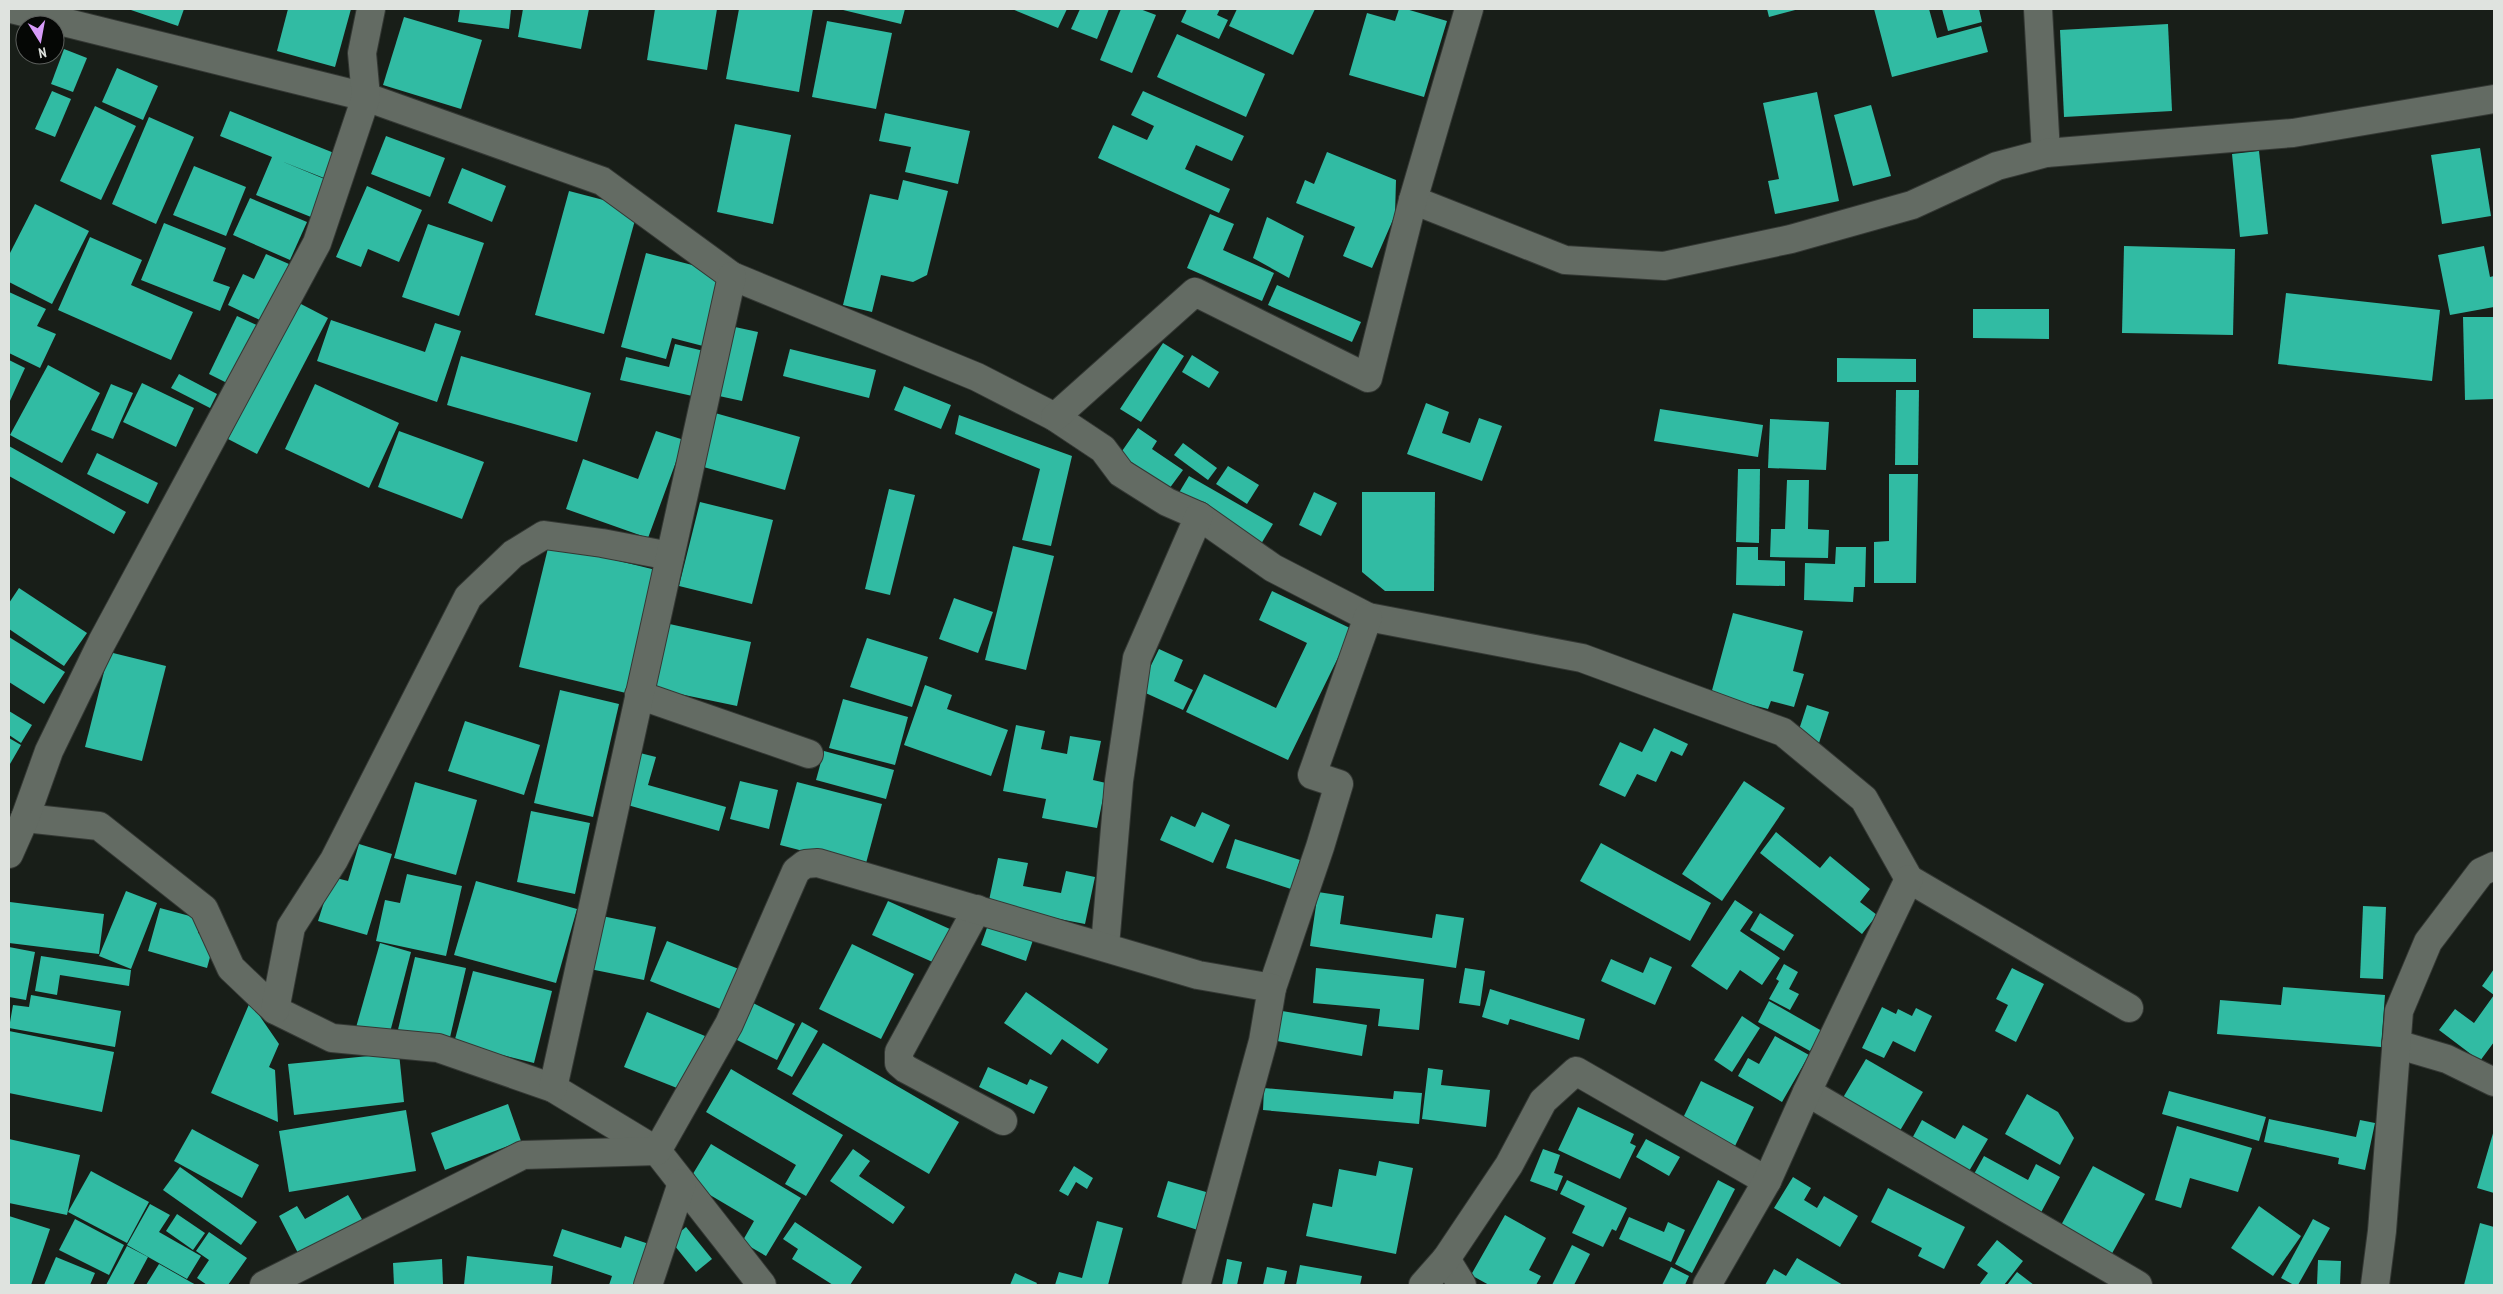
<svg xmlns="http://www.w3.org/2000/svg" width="2503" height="1294" font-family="'PT Sans Narrow',sans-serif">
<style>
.building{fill:#31bba3}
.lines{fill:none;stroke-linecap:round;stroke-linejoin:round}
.street-casing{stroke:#343834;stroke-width:30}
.street{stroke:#636b63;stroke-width:28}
</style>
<rect width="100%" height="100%" fill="#181e18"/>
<g class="building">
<path d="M128 9H184L178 26Z"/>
<path d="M288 9H351L335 67 277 51Z"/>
<path d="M460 9H511L509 29 458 22Z"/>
<path d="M523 9H589L581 49 518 37Z"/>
<path d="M655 9H717L707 70 647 60Z"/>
<path d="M739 9H813L799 92 726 79Z"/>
<path d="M839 9H905L901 24Z"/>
<path d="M1012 9H1067L1058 28Z"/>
<path d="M1080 9H1109L1097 39 1071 29Z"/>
<path d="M1121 9H1140L1156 15 1132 73 1100 60Z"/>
<path d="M1187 9H1220L1217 15 1228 20 1219 39 1181 22Z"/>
<path d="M1237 9H1315L1293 55 1229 26Z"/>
<path d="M1399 9H1406L1447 21 1424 97 1349 75 1367 13 1395 21Z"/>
<path d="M1767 9H1799L1769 17Z"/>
<path d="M1874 9H1929L1937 38 1981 26 1988 52 1892 77Z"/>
<path d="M1942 9H1979L1982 22 1948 31Z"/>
<path d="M404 17 482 40 461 109 383 85Z"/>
<path d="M827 21 892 33 876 109 812 97Z"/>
<path d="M2168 24 2172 111 2064 117 2060 30Z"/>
<path d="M1177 34 1265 74 1246 117 1157 77Z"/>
<path d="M64 49 87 58 73 92 51 84Z"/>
<path d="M117 68 158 86 143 120 102 102Z"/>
<path d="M52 91 71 99 55 137 35 129Z"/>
<path d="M1143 91 1244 136 1232 161 1196 145 1185 169 1230 189 1219 213 1098 158 1113 125 1147 140 1154 126 1131 115Z"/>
<path d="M1817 92 1839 201 1775 214 1768 181 1779 179 1763 103Z"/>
<path d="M1871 105 1891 176 1853 186 1834 115Z"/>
<path d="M95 106 136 126 101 200 60 181Z"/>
<path d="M230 111 339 155 329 180 281 161 327 180 311 217 256 195 272 157 220 136Z"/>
<path d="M885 113 970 131 958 184 905 172 911 147 879 141Z"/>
<path d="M149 117 194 137 156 224 112 204Z"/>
<path d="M735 124 791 135 773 224 717 212Z"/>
<path d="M386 136 445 158 430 197 371 174Z"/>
<path d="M2480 148 2491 216 2442 224 2431 155Z"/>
<path d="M2259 151 2268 234 2240 237 2232 154Z"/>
<path d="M1327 152 1396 180 1395 215 1372 268 1343 256 1355 227 1296 203 1305 180 1314 184Z"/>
<path d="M194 166 246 187 226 236 173 215Z"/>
<path d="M462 168 506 186 492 222 448 203Z"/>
<path d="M903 180 948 191 927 275 913 282 881 275 872 312 843 305 870 194 898 200Z"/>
<path d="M367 186 422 210 399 262 368 249 361 267 336 257Z"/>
<path d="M569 191 638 209 604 334 535 315Z"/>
<path d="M250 198 307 222 290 260 233 235Z"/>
<path d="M35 204 89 231 52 304 9 282V255Z"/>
<path d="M1210 214 1234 224 1223 250 1274 273 1262 301 1187 268Z"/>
<path d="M1267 217 1304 236 1289 278 1253 258Z"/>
<path d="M164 223 226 248 213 281 230 287 220 311 141 280Z"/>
<path d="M428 224 484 243 459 316 402 297Z"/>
<path d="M90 237 142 260 131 285 193 312 171 360 58 310Z"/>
<path d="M2124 246 2235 249 2233 335 2122 333Z"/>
<path d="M2484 246 2490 277 2494 276V307L2450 315 2438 255Z"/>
<path d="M646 253 723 273 703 346 672 338 666 359 621 347Z"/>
<path d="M266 254 289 264 262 321 228 305 243 274 254 279Z"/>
<path d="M1277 285 1361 322 1352 342 1268 305Z"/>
<path d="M9 292 46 309 37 326 56 334 40 368 9 353Z"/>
<path d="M2286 293 2440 310 2432 381 2278 364Z"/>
<path d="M299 303 328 318 257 454 228 439Z"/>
<path d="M1973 309H2049V339L1973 338Z"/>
<path d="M237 316 263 328 235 387 209 374Z"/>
<path d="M2463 317H2494V399L2465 400Z"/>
<path d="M331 320 425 352 435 323 461 331 437 402 317 361Z"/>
<path d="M735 327 758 332 742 401 719 396Z"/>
<path d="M1163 343 1184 356 1141 422 1120 409Z"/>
<path d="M675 344 708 352 697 397 620 380 626 357 669 367Z"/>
<path d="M790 349 876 370 869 398 783 376Z"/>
<path d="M1192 355 1219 372 1209 388 1182 372Z"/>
<path d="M461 356 591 393 577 442 447 405Z"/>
<path d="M1837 358 1916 359V382H1837Z"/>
<path d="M9 360 25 368 9 403Z"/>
<path d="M48 365 100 393 62 463 10 435Z"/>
<path d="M179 374 217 394 210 408 171 388Z"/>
<path d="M142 383 194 408 176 447 123 422Z"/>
<path d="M111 384 133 393 113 439 91 430Z"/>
<path d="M315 384 399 423 369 488 285 449Z"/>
<path d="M904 386 951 405 941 429 894 410Z"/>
<path d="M1896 390H1919L1918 465H1895Z"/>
<path d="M1426 403 1449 412 1442 433 1470 443 1479 418 1502 426 1482 481 1407 454Z"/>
<path d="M1660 409 1763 425 1758 457 1654 441Z"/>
<path d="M715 413 800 437 785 490 700 466Z"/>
<path d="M959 415 1072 456 1051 546 1022 540 1040 469 955 434Z"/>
<path d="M1770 419 1829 422 1826 470 1768 468Z"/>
<path d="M1138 428 1157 441 1152 449 1183 470 1169 489 1120 454Z"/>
<path d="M399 431 484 462 462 519 378 487Z"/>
<path d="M656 431 684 440 648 538 566 509 583 459 638 479Z"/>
<path d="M1183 443 1217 468 1208 480 1174 455Z"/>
<path d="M9 446 126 512 114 534 9 476Z"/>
<path d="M97 453 158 483 148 504 87 474Z"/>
<path d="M1228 466 1259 485 1247 504 1216 484Z"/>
<path d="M1738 469H1760L1759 543 1736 542Z"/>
<path d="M1889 474H1918L1916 583H1874V542L1889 541Z"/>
<path d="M1189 476 1273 524 1261 544 1177 496Z"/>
<path d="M1787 480H1809L1808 529 1829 530 1828 558 1770 557 1771 529H1785Z"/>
<path d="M889 489 915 495 890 595 865 589Z"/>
<path d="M1314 492 1337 503 1321 536 1299 525Z"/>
<path d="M1362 492H1435L1434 591H1385L1362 572Z"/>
<path d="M700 502 773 520 752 604 679 586Z"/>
<path d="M549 544 656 570 626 693 519 667Z"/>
<path d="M1013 546 1054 556 1026 670 985 660Z"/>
<path d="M1737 547H1758V560L1785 561V586L1736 585Z"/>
<path d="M1836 547H1866L1865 587H1854L1853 602 1804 600 1805 563 1835 564Z"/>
<path d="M19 588 87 633 64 666 9 629V603Z"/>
<path d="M1272 591 1352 629 1288 760 1186 712 1204 674 1276 708 1307 643 1259 620Z"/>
<path d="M954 598 993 612 978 653 939 639Z"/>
<path d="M1733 613 1803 631 1793 671 1804 674 1794 707 1771 701 1768 709 1711 694Z"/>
<path d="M665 623 751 642 737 706 651 688Z"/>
<path d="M9 637 65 672 44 704 9 682Z"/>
<path d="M867 638 928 657 912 707 850 687Z"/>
<path d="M1159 649 1183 660 1174 681 1193 690 1183 710 1139 690Z"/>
<path d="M109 652 166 666 142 761 85 747Z"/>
<path d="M925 685 952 695 947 709 1008 730 991 776 904 745Z"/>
<path d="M560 690 619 704 593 817 534 803Z"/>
<path d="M843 699 908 717 895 765 829 748Z"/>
<path d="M1807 705 1829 712 1818 746 1796 739Z"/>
<path d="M9 711 32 725 21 743 9 735Z"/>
<path d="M465 721 540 745 524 795 448 771Z"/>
<path d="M1016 725 1045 731 1041 749 1067 754 1070 736 1101 741 1093 780 1106 783 1097 828 1042 818 1046 799 1003 791Z"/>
<path d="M1654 728 1688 744 1682 756 1671 751 1656 782 1637 774 1625 797 1599 785 1620 742 1642 752Z"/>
<path d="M9 738 21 745 10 764 9 763Z"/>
<path d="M632 751 656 757 648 785 726 807 719 831 617 802Z"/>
<path d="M824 751 894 770 886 799 816 780Z"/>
<path d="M740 781 778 790 769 829 730 819Z"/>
<path d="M1744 781 1785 808 1722 901 1682 874Z"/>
<path d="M415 782 477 800 456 875 394 858Z"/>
<path d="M797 782 882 804 865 867 780 845Z"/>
<path d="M531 811 590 823 575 894 517 882Z"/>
<path d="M1202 812 1230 825 1213 863 1160 840 1171 816 1195 827Z"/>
<path d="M1776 832 1820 868 1830 856 1870 889 1860 902 1877 915 1862 934 1760 853Z"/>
<path d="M1235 839 1300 860 1291 889 1226 868Z"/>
<path d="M1601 843 1711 903 1690 941 1580 881Z"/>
<path d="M359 844 392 854 367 935 318 921 332 877 348 881Z"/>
<path d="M998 858 1028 863 1023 886 1061 893 1066 871 1095 877 1085 924 988 905Z"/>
<path d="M407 874 462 886 446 956 376 941 385 900 400 903Z"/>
<path d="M476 881 577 909 556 983 454 955Z"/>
<path d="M126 891 157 903 131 969 99 956Z"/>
<path d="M1318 892 1344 896 1340 924 1432 938 1436 914 1464 918 1456 968 1310 946Z"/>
<path d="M1735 900 1753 912 1740 931 1780 958 1762 985 1740 970 1727 990 1691 966Z"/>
<path d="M888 901 952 930 937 964 872 935Z"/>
<path d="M10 902 104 914 99 954 9 943Z"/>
<path d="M2363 906 2386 907 2383 979 2360 978Z"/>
<path d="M160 908 201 919 198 933 215 939 207 968 148 951Z"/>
<path d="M1760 913 1794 935 1784 951 1750 930Z"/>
<path d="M592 914 656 927 644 980 580 967Z"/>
<path d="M989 922 1034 937 1026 961 981 945Z"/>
<path d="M667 941 744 971 728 1012 650 981Z"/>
<path d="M380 943 411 952 388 1040 355 1031Z"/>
<path d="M852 944 914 974 881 1039 819 1009Z"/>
<path d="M9 947 35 952 26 1000 9 997Z"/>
<path d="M41 956 131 970 129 986 60 975 57 995 35 991Z"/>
<path d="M415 957 466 968 448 1046 397 1034Z"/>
<path d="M1650 957 1672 967 1655 1005 1601 981 1611 959 1643 973Z"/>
<path d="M1784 964 1798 972 1789 989 1799 994 1790 1010 1769 999 1779 981 1776 979Z"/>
<path d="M1316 968 1424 979 1419 1030 1378 1026 1380 1009 1313 1003Z"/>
<path d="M1465 968 1485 971 1480 1006 1459 1003Z"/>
<path d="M2012 968 2044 984 2016 1042 1995 1031 2008 1005 1996 999Z"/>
<path d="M2494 969V995L2482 986Z"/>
<path d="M473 971 552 991 534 1063 454 1043Z"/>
<path d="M2283 987 2385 995 2381 1047 2217 1034 2220 1000 2281 1005Z"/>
<path d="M1490 989 1585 1019 1579 1040 1510 1019 1508 1025 1482 1017Z"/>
<path d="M1026 992 1108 1049 1098 1064 1062 1039 1051 1055 1004 1023Z"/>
<path d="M31 995 121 1011 115 1047 9 1028 13 1005 29 1007Z"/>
<path d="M2494 995V1042L2480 1061 2439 1030 2455 1009 2474 1023Z"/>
<path d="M1769 1001 1822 1031 1810 1051 1758 1022Z"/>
<path d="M250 1002 279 1044 269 1067 275 1070 278 1122 211 1093Z"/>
<path d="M751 1002 795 1024 777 1060 733 1038Z"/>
<path d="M1882 1007 1896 1014 1898 1009 1912 1016 1916 1008 1932 1016 1915 1052 1893 1041 1884 1058 1862 1048Z"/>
<path d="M1282 1011 1367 1025 1362 1056 1277 1041Z"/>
<path d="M647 1012 705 1036 682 1090 624 1067Z"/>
<path d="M1742 1016 1760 1028 1732 1072 1714 1060Z"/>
<path d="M802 1022 818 1031 792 1077 777 1069Z"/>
<path d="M9 1031 114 1052 102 1112 9 1093Z"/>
<path d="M1775 1036 1809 1055 1782 1102 1738 1076 1748 1058 1759 1064Z"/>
<path d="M823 1043 959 1122 929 1174 792 1094Z"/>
<path d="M399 1053 404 1102 294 1115 288 1064Z"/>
<path d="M1866 1059 1923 1092 1898 1134 1841 1101Z"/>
<path d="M988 1067 1027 1085 1030 1079 1048 1087 1034 1114 979 1087Z"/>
<path d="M1428 1068 1443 1070 1441 1085 1490 1090 1486 1127 1422 1119Z"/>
<path d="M731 1069 843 1135 806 1196 785 1184 796 1165 706 1112Z"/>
<path d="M1701 1081 1754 1107 1735 1146 1682 1120Z"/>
<path d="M1264 1088 1393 1099 1394 1091 1422 1093 1419 1124 1263 1110Z"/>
<path d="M2169 1091 2266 1117 2259 1141 2162 1114Z"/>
<path d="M2027 1094 2058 1112 2074 1138 2060 1165 2005 1134Z"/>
<path d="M508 1104 521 1141 445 1170 431 1133Z"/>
<path d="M1578 1107 1634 1134 1630 1143 1636 1146 1620 1179 1558 1150Z"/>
<path d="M406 1110 416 1171 289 1192 279 1131Z"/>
<path d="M2269 1119 2356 1137 2360 1120 2375 1123 2365 1170 2338 1164 2339 1158 2264 1142Z"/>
<path d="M1922 1120 1955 1139 1963 1125 1988 1139 1965 1178 1908 1146Z"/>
<path d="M2177 1126 2252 1148 2238 1192 2190 1178 2181 1208 2155 1200Z"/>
<path d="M192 1129 259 1165 242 1198 174 1161Z"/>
<path d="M2494 1130V1193L2477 1188Z"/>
<path d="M9 1139 80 1155 67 1215 9 1203Z"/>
<path d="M1646 1139 1680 1157 1669 1176 1636 1157Z"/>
<path d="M711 1144 801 1198 766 1256 742 1242 754 1221 688 1182Z"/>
<path d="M853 1149 870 1161 859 1176 905 1207 893 1224 830 1181Z"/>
<path d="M1543 1149 1560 1155 1554 1173 1563 1176 1557 1191 1530 1181Z"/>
<path d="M1984 1156 2028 1180 2036 1164 2060 1177 2037 1220 1969 1183Z"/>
<path d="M1379 1161 1413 1168 1396 1254 1306 1236 1313 1203 1332 1207 1339 1169 1376 1176Z"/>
<path d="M1074 1166 1093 1178 1087 1189 1076 1182 1068 1196 1059 1191Z"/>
<path d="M2093 1166 2145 1194 2110 1257 2059 1229Z"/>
<path d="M180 1167 257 1222 241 1245 163 1190Z"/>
<path d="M91 1171 149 1202 127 1243 68 1212Z"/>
<path d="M1793 1177 1811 1188 1804 1200 1817 1208 1824 1196 1858 1216 1840 1247 1774 1208Z"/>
<path d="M1567 1180 1627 1208 1616 1231 1612 1229 1603 1247 1572 1233 1585 1206 1560 1194Z"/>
<path d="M1718 1180 1735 1189 1692 1273 1675 1264Z"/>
<path d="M1168 1181 1213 1194 1201 1231 1157 1217Z"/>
<path d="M1888 1188 1965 1227 1944 1269 1918 1256 1922 1248 1871 1222Z"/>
<path d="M348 1195 363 1221 299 1255 279 1216 297 1206 305 1219Z"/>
<path d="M150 1204 170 1215 159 1232 201 1256 187 1279 127 1245Z"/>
<path d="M2259 1206 2301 1236 2273 1276 2231 1248Z"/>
<path d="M177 1214 205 1233 193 1250 166 1231Z"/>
<path d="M1505 1215 1546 1238 1529 1270 1541 1276 1536 1285H1489L1471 1275Z"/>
<path d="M9 1216 50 1229 31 1285H9Z"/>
<path d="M1629 1217 1664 1232 1668 1222 1685 1230 1671 1262 1619 1239Z"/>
<path d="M75 1219 124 1245 109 1275 59 1250Z"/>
<path d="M2313 1219 2330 1228 2298 1285H2294L2281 1278Z"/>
<path d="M1097 1221 1123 1228 1108 1285H1055L1059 1272 1082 1278Z"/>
<path d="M795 1222 862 1267 850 1285H833L792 1259 798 1249 783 1239Z"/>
<path d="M2480 1223 2494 1227V1285H2464Z"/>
<path d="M686 1227 712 1259 696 1272 670 1240Z"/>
<path d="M562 1229 621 1248 625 1236 652 1245 638 1285H609L612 1276 553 1256Z"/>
<path d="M209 1232 247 1258 228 1285H207L197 1278 209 1260 196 1251Z"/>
<path d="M1997 1240 2023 1261 2004 1285H1979L1988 1273 1977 1265Z"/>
<path d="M1572 1245 1590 1254 1574 1285H1552Z"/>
<path d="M127 1246 148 1257 133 1285H106Z"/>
<path d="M467 1256 553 1266 551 1285H464Z"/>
<path d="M56 1257 95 1273 90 1285H44Z"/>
<path d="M1797 1258 1843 1285H1765L1774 1269 1786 1276Z"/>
<path d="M442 1259 443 1285H394L393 1263Z"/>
<path d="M1227 1259 1242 1262 1237 1285H1222Z"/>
<path d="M2318 1260 2341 1261 2340 1285H2317Z"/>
<path d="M159 1264 196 1285H146Z"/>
<path d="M1300 1265 1362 1276 1360 1285H1296Z"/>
<path d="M1267 1267 1287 1271 1284 1285H1263Z"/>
<path d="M1671 1267 1689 1276 1685 1285H1662Z"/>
<path d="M2017 1272 2034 1285H2007Z"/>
<path d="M1015 1273 1037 1283 1036 1285H1010Z"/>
</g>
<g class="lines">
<defs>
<g id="street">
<path d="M11 9 366 97 602 181 732 276 977 377 1055 417 1103 449 1121 473 1167 502 1199 516 1273 568 1368 617 1582 658 1783 732 1864 799 1909 879 2129 1008"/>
<path d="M2038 9 2046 153"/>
<path d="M1413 200 1565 260 1664 266 1791 239 1912 205 1997 166 2046 153 2293 133 2494 99"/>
<path d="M1055 417 1195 292 1368 378 1413 200 1469 9"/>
<path d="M639 695 809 754"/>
<path d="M25 818 99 826 204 909 231 968 275 1010 332 1038 438 1048 553 1088 657 1151 762 1285"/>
<path d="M9 854 25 818 49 751 102 642 317 243 366 97 362 53 371 9"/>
<path d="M977 909 899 1052V1063L906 1069 1003 1121"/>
<path d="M1105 946 1119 781 1137 658 1199 516"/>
<path d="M1272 988 1320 847 1339 784 1312 775 1368 617"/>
<path d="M275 1010 291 927 334 860 468 597 513 554 544 535 602 543 670 556"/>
<path d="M2396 1044 2447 1059 2494 1082"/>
<path d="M553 1088 732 276"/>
<path d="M1807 1092 2138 1285"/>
<path d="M1446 1259 1462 1285"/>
<path d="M264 1285 523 1155 657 1151 729 1024 796 871 805 864 818 863 1198 975 1272 988 1263 1041 1196 1285"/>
<path d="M648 1285 682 1183"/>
<path d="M1423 1285 1446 1259 1509 1165 1543 1101 1576 1071 1767 1181"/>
<path d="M1707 1285 1767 1181 1807 1092 1909 879"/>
<path d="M2375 1285 2382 1231 2399 1011 2428 942 2481 872 2494 866"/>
</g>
</defs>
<use href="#street" class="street-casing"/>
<use href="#street" class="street"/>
</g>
<rect width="2503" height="1294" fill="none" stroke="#dfe3df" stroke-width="20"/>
<g transform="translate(40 40) rotate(169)"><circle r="24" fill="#050705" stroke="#5c5f5c"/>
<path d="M0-4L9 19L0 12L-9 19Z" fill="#d79bf9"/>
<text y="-8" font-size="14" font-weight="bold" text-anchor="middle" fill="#dfe3df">N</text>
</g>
</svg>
